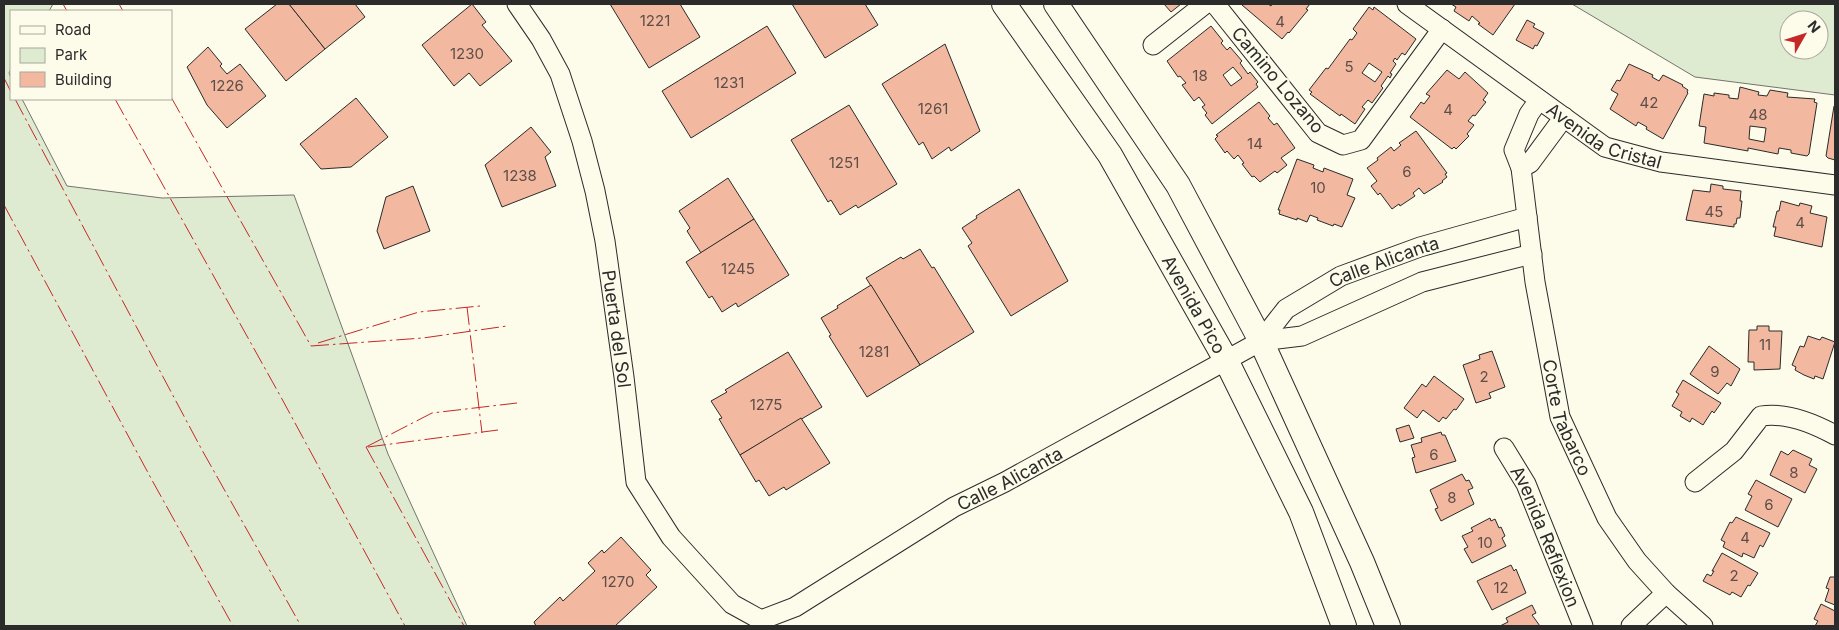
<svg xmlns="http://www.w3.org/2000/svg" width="1839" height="630" font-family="Inter,sans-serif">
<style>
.green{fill:#deebd1;stroke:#74746e;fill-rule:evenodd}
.building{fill:#f2b8a0;stroke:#2b2b2b;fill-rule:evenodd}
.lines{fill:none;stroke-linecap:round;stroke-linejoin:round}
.minor-casing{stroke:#2b2b2b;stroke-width:21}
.major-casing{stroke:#2b2b2b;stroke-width:26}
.minor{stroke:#fdfbea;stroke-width:19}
.major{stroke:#fdfbea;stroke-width:24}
.power{stroke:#c62828;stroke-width:1;stroke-dasharray:18 4 2.5 4;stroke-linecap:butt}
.labels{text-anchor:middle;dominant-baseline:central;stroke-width:4;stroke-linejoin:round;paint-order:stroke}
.number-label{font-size:15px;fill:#5d4e48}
.street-label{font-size:18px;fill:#2b2b2b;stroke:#fdfbea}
</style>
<rect width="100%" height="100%" fill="#fdfbea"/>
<g class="green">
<path d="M4 4H53L49 11H11V69L9 73 11 78V99H22L67 186 162 198 294 195 388 454 467 626H4Z"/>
<path d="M1572 4H1835V95L1695 77ZM1789 20H1819V50H1789Z"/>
</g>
<g class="building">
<path d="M277 4H289L325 49 286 81 245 29Z"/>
<path d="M289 4H355L365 17 325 49Z"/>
<path d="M472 4 486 22 482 25 512 61 480 86 469 73 454 86 422 45Z"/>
<path d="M610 4H680L700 37 649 68Z"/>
<path d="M792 4H865L878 25 825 58Z"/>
<path d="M1164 4H1181L1171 12Z"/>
<path d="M1243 4H1268L1271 6 1272 4H1310L1306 9 1308 10 1289 33 1288 32 1282 39 1242 5Z"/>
<path d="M1451 4H1515L1493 35 1478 24 1480 23 1472 16 1469 21 1454 11 1456 7Z"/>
<path d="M1369 7 1373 10 1374 7 1416 39 1405 55 1402 53 1397 60 1395 58 1393 61 1396 64 1390 73 1392 74 1390 78 1388 76 1381 86 1383 88 1372 103 1368 100 1362 107 1365 109 1355 124 1341 114 1340 116 1310 94 1312 92 1309 90 1326 68 1328 69 1350 39 1352 40 1357 33 1353 29ZM1369 63 1382 72 1375 82 1362 73Z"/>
<path d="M1527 20 1535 24 1533 27 1544 33 1537 46 1535 45 1533 49 1516 40Z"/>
<path d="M767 26 796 73 691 138 662 91Z"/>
<path d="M1211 26 1223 41 1221 43 1227 50 1230 47 1242 61 1240 63 1248 74 1250 72 1258 82 1256 84 1258 87 1212 124 1205 115 1207 113 1202 107 1205 105 1199 97 1194 101 1182 85 1186 83 1180 76 1178 77 1167 61ZM1233 67 1242 78 1231 86 1223 75Z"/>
<path d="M945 44 980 131 951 151 949 147 932 159 923 142 919 145 882 84Z"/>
<path d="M208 47 222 64 220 66 227 74 240 64 266 96 227 128 207 105 187 67Z"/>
<path d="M1629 64 1653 75 1652 77 1659 81 1663 75 1683 85 1682 86 1688 90 1687 92 1688 93 1663 139 1646 129 1647 127 1638 122 1636 126 1610 109 1618 94 1611 90 1617 80 1620 81Z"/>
<path d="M1447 70 1459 79 1465 72 1488 93 1483 100 1486 102 1475 116 1473 115 1468 121 1474 125 1467 134 1469 136 1456 149 1454 147 1452 149 1410 117 1421 102 1424 104 1430 96 1426 94Z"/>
<path d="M1740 87 1759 92 1758 95 1767 96 1770 90 1788 93 1787 97 1815 99 1814 102 1817 103 1809 154 1807 156 1791 153V150L1779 148 1778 154 1748 148V151L1704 143 1706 127 1699 126 1704 94 1714 96V93L1729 95V98L1738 99ZM1750 126 1766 128 1764 142 1749 139Z"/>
<path d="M356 98 388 137 351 167 321 169 300 144Z"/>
<path d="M1259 102 1270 116 1268 118 1274 125 1277 123 1295 148 1281 158 1287 165 1277 173 1275 171 1260 182 1254 176 1252 177 1242 164 1244 163 1238 155 1234 159 1227 151 1225 153 1215 139 1218 136 1216 135Z"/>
<path d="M849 105 897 184 858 208 856 205 840 215 831 200 828 202 791 140Z"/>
<path d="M1834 106H1835V160L1828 158 1826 156Z"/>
<path d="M531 127 551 152 545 157 556 186 502 207 485 165Z"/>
<path d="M1416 131 1447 173 1445 174 1447 177 1442 181 1443 182 1424 194 1419 188 1413 193 1415 196 1400 206 1399 204 1392 209 1380 193 1378 195 1371 186 1377 181 1367 168 1378 160 1377 158 1391 147 1394 151 1401 145 1399 143Z"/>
<path d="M1297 159 1314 165 1313 168 1323 172 1324 168 1353 179 1347 195 1355 198 1342 227 1334 224 1333 226 1317 220 1318 218 1310 215 1307 222 1297 218V220L1279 214 1280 210H1278Z"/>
<path d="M728 178 754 219 701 253 687 231 690 228 679 211Z"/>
<path d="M1711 184 1723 186V189L1741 191 1740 201H1742L1740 218H1737L1736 224H1734V227L1686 220 1693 190 1710 192Z"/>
<path d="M413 186 430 231 384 249 377 231 386 197Z"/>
<path d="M1019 189 1068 281 1011 316 968 246 972 243 962 228 977 218 976 216Z"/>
<path d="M1781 201 1799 206 1800 203 1812 206 1810 213 1827 217 1822 247 1774 236 1776 227H1773L1777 211H1779Z"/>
<path d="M754 219 789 275 738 307 736 303 722 312 712 296 709 298 686 262Z"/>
<path d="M920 249 932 268 934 267 974 332 920 365 866 278 901 257 903 259Z"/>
<path d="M871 285 920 365 867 397 829 336 831 335 821 318 838 308 837 306Z"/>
<path d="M1757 326H1769V331H1782L1780 369 1754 370V362H1748L1749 330H1757Z"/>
<path d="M1808 336 1820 340 1822 337 1835 342 1823 379 1815 376 1814 379 1804 375 1795 370 1796 367 1792 365 1800 346 1804 347Z"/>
<path d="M1709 346 1740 369 1731 386 1727 383 1718 394 1690 374Z"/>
<path d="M1492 351 1505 387 1489 393 1491 398 1476 403 1463 365 1480 359 1479 355Z"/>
<path d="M788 352 822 407 740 455 719 419 722 418 711 401 727 392 725 390Z"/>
<path d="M1434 376 1464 399 1456 410 1454 409 1446 419 1443 417 1439 422 1423 410 1417 418 1404 408 1422 384 1426 387Z"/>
<path d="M1683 380 1721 403 1714 413 1712 411 1703 425 1692 418 1690 422 1680 416 1682 412 1672 406 1679 394 1676 392Z"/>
<path d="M801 418 830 463 786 490 784 487 769 496 759 480 756 482 740 455Z"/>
<path d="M1409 425 1414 438 1400 442 1396 429Z"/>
<path d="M1441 432 1442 435H1445L1456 461 1416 473 1412 458 1415 457 1411 445 1422 442 1421 438Z"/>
<path d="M1793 450 1812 459 1809 465 1817 469 1805 493 1770 475 1781 451 1788 455Z"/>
<path d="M1462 474 1466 481 1469 480 1473 488 1468 490 1474 504 1441 521 1435 509 1438 508 1430 490Z"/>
<path d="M1756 480 1792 499 1778 527 1745 510 1752 496 1748 494Z"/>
<path d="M1736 517 1770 533 1763 547 1760 545 1754 558 1743 553 1742 557 1723 547 1725 542 1721 540 1730 522 1732 523Z"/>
<path d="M1490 518 1491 521 1495 519 1499 528 1501 527 1505 536 1502 538 1506 546 1472 563 1464 549 1468 547 1462 536 1473 531 1471 528Z"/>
<path d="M621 537 651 570 646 575 657 587 615 626H536L534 622 560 597 563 601 595 571 588 563 602 550 604 553Z"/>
<path d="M1722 553 1758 573 1750 586 1748 585 1741 597 1732 592 1730 595 1703 581 1707 574 1711 576 1714 571H1712Z"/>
<path d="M1511 565 1514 571 1516 569 1526 593 1492 610 1477 581Z"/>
<path d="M1830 577H1835V605L1825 601 1829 589 1826 588Z"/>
<path d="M1821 604 1835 611V626H1815L1818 621 1814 619Z"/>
<path d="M1532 605 1536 613 1532 615 1540 626H1500L1508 622 1506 618Z"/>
</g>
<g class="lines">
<defs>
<g id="minor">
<path id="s1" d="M517 4 541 39 560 74 582 141 595 191 605 241 624 377 636 482 671 537 732 604 761 620 795 607 954 507 1005 482 1261 341 1302 336 1422 282 1532 254"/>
<path d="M1215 4 1318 133 1343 145 1361 140 1442 29"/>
<path id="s2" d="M1407 4 1605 147 1661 162 1835 185"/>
<path d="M1153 45 1205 4"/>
<path id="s3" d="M1539 100 1529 114 1514 150 1521 168 1535 282 1560 417 1607 518 1637 561 1666 593 1703 626"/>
<path d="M1521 168 1530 163 1564 117"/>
<path id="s4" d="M1261 341 1286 309 1341 276 1420 247 1527 217"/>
<path id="s5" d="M1504 448 1526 484 1583 626"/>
<path d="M1695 482 1734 451 1761 416C1786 412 1813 423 1835 435"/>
<path d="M1631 626 1666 593"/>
</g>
<g id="major">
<path id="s6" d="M1004 4 1110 155 1226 360 1301 512 1344 626"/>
<path d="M1056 4 1178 185 1261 341 1362 562 1388 626"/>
</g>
</defs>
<use href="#minor" class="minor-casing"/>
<use href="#major" class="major-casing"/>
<use href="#minor" class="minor"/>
<use href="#major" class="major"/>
<g class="power">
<path d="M63 4 67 11"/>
<path d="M119 4 123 11"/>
<path d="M4 78 11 92"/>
<path d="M171 97 311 346"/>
<path d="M15 99 202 450 301 626"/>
<path d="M115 99 282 399 405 626"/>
<path d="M4 205 153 482 233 626"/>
<path d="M467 307 482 433"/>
<path d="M318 343 419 312 480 306"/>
<path d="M311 346 423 338 507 326"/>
<path d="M366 447 464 626"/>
<path d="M366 447 432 413 517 403"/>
<path d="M368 447 498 430"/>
</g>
</g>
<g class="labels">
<g class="number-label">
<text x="655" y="20">1221</text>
<text x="1280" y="21">4</text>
<text x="467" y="53">1230</text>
<text x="1349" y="66">5</text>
<text x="1200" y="75">18</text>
<text x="729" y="82">1231</text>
<text x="227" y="85">1226</text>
<text x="1649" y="102">42</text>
<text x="933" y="108">1261</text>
<text x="1448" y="109">4</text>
<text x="1758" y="114">48</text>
<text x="1255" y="143">14</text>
<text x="844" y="162">1251</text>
<text x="1407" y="171">6</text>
<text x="520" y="175">1238</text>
<text x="1318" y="187">10</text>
<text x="1714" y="211">45</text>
<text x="1800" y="222">4</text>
<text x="738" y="268">1245</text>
<text x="1765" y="344">11</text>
<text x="874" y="351">1281</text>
<text x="1715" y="371">9</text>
<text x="1484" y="376">2</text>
<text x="766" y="404">1275</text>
<text x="1434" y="454">6</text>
<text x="1794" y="472">8</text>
<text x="1452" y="497">8</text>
<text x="1769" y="504">6</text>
<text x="1745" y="537">4</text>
<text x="1485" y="542">10</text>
<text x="1734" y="575">2</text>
<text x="618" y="581">1270</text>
<text x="1501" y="587">12</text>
</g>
<g class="street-label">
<text transform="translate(1278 80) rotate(50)">Camino Lozano</text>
<text stroke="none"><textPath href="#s2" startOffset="239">Avenida Cristal</textPath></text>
<text stroke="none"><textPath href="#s4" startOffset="150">Calle Alicanta</textPath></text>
<text stroke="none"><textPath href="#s6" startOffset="356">Avenida Pico</textPath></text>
<text stroke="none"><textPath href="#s1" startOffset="344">Puerta del Sol</textPath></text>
<text stroke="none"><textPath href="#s3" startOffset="330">Corte Tabarco</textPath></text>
<text stroke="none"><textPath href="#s1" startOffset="974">Calle Alicanta</textPath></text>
<text stroke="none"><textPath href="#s5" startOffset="98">Avenida Reflexion</textPath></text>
</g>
</g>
<rect width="1839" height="630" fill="none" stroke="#2b2b2b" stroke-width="10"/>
<rect x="10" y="10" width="162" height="90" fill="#fdfbea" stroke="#a9a89e"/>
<rect x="20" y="26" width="25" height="8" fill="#fdfbea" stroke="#a9a89e"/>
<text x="55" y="35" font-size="15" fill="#2b2b2b">Road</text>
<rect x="20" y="48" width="25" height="15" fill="#deebd1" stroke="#a9a89e"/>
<text x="55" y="60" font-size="15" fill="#2b2b2b">Park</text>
<rect x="20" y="72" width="25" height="15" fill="#f2b8a0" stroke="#a9a89e"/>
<text x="55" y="85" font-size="15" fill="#2b2b2b">Building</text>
<g transform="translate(1804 35) rotate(51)"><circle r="24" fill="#fdfbea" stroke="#a9a89e"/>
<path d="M0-4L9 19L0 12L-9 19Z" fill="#c62828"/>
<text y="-8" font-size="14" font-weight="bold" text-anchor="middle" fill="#2b2b2b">N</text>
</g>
</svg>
